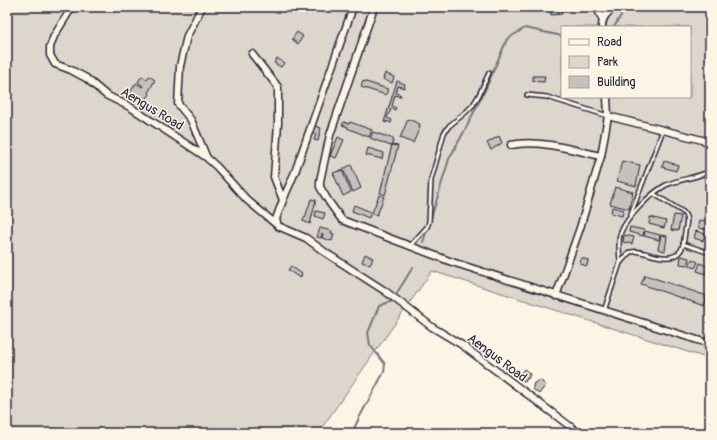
<svg xmlns="http://www.w3.org/2000/svg" width="717" height="440" font-family="Pangolin,sans-serif">
<style>
.green{fill:#dcd6cc;stroke:#7f7c84;fill-rule:evenodd}
.lines{fill:none;stroke-linecap:round;stroke-linejoin:round}
.stream{stroke:#78757e;stroke-width:2}
.building{fill:#c6c1bb;stroke:#22223b}
.lane-casing{stroke:#22223b;stroke-width:6}
.street-casing{stroke:#22223b;stroke-width:9}
.lane{stroke:#fcf5e5;stroke-width:3}
.street{stroke:#fcf5e5;stroke-width:6}
.labels{text-anchor:middle;dominant-baseline:central;stroke-width:3;stroke-linejoin:round;paint-order:stroke}
.street-label{font-size:13px;fill:#22223b;stroke:#fcf5e5}
</style>
<rect width="100%" height="100%" fill="#fcf5e5"/>
<filter id="ink" filterUnits="userSpaceOnUse"><feTurbulence type="fractalNoise" baseFrequency=".025" numOctaves="2"/><feDisplacementMap in="SourceGraphic" scale="8" xChannelSelector="R" yChannelSelector="G"/><feConvolveMatrix kernelMatrix="1 2 1 2 8 2 1 2 1" color-interpolation-filters="sRGB"/></filter>
<g filter="url(#ink)">
<path class="green" d="M7 7H710V359L432 271 318 433H7ZM562 27H690V97H562Z"/>
<g class="lines">
<g class="stream">
<path d="M614 27 626 7"/>
<path d="M430 222 449 159 466 128 486 88 507 39 525 28 562 36"/>
<path d="M423 242 428 227"/>
<path d="M352 433 359 418 384 372 385 364 370 345 368 333 379 306 392 301 413 267"/>
</g>
</g>
<g class="building">
<path d="M550 7H561L562 14 551 15Z"/>
<path d="M297 32 303 36 298 44 292 39Z"/>
<path d="M277 58 284 63 281 67 274 63Z"/>
<path d="M385 73 394 77 392 83 383 79Z"/>
<path d="M142 76 147 80 149 76 155 80 148 93 150 94 145 101 143 99 141 102 129 94 136 83 142 87 143 86 138 82Z"/>
<path d="M533 76H545L544 82 533 81Z"/>
<path d="M363 81 388 89 386 95 361 87Z"/>
<path d="M397 81 405 84 404 88 398 86 396 93 401 95 400 97 395 95 392 106 396 108 395 110 391 109 387 118 392 120 391 123 386 121V123L384 122Z"/>
<path d="M408 119 420 124 419 126 420 127 413 143 400 138Z"/>
<path d="M344 122 349 124 350 122 372 130 369 137 347 128 348 127 342 125Z"/>
<path d="M315 126 321 128 318 141 314 140 316 134H313Z"/>
<path d="M373 132 394 139 391 146 370 138Z"/>
<path d="M499 136 502 143 491 150 487 143Z"/>
<path d="M338 137 344 140 336 158 330 156Z"/>
<path d="M392 145 398 146 385 195 380 193Z"/>
<path d="M368 148 384 153 382 159 366 155Z"/>
<path d="M622 161 640 165 636 186 617 181Z"/>
<path d="M664 161 678 165 676 171 662 167Z"/>
<path d="M351 165 361 188 353 192 343 169Z"/>
<path d="M342 170 351 192 343 196 333 173Z"/>
<path d="M615 187 633 192 629 209 610 204Z"/>
<path d="M379 195 384 197 377 215 372 213Z"/>
<path d="M311 199 316 200 310 224 303 221 304 217 305 218Z"/>
<path d="M354 205 371 212 369 218 352 211Z"/>
<path d="M612 207 624 210 622 216 611 213Z"/>
<path d="M316 211 325 213 323 219 315 216Z"/>
<path d="M674 215 681 216 678 231 671 230Z"/>
<path d="M650 217 666 221 664 228 649 224Z"/>
<path d="M699 220 710 222 709 230 698 228Z"/>
<path d="M630 227 644 230 643 236 629 232Z"/>
<path d="M320 228 332 231 331 233 334 234 332 241 322 238 323 235 322 234 321 238 317 237Z"/>
<path d="M645 231 660 235 659 240 644 236Z"/>
<path d="M696 231 705 234 703 241 694 238Z"/>
<path d="M624 235 634 237 632 244 623 242Z"/>
<path d="M661 235 667 236 665 251 658 249Z"/>
<path d="M365 254 373 258 370 265 362 262Z"/>
<path d="M681 256 689 258 687 265 680 264Z"/>
<path d="M581 258 588 260 587 266 580 264Z"/>
<path d="M692 259 698 262 695 268 689 265Z"/>
<path d="M700 263 709 267 706 274 697 271Z"/>
<path d="M291 266 302 274 300 278 288 270Z"/>
<path d="M645 275 707 296 704 306 641 284Z"/>
<path d="M524 369 530 374 528 379 527 378 525 382 518 377Z"/>
<path d="M540 380 546 385 539 394 533 389V386L534 383Z"/>
</g>
<g class="lines">
<defs>
<g id="lane">
<path d="M527 95 547 97 608 116"/>
<path d="M630 216 663 130"/>
<path d="M683 244 710 253"/>
<path d="M410 246 427 227 429 222 431 180 444 133 449 126 466 112 473 105 479 95 489 73"/>
<path d="M620 263C620 254 617 241 621 232 627 217 651 193 666 185 679 179 697 178 710 171"/>
<path d="M604 311 620 263 630 252C633 252 637 251 640 252 652 254 672 264 681 250 684 245 684 238 685 232 686 225 689 218 683 212L654 194"/>
<path d="M708 343 710 335"/>
</g>
<g id="street">
<path d="M72 7 54 36 50 47V55L55 64 71 70 86 78 106 95 130 107 206 157 217 167 247 200 277 225"/>
<path d="M202 7 187 36 180 66 178 104 191 120 206 156"/>
<path d="M353 7 295 172 283 200 276 219 278 226 306 238 326 253 385 291 432 327 462 345 579 433"/>
<path d="M374 7 330 135 320 181V187L329 202 342 220 452 262 710 344"/>
<path d="M597 7 602 19"/>
<path d="M602 27C602 17 607 13 615 7"/>
<path d="M252 54 278 87V124L274 177 283 200"/>
<path d="M608 116 710 142"/>
<path d="M511 145C538 139 574 150 601 156"/>
<path d="M556 296 580 228 601 156 608 116 607 97"/>
</g>
</defs>
<use href="#lane" class="lane-casing"/>
<use href="#street" class="street-casing"/>
<use href="#lane" class="lane"/>
<use href="#street" class="street"/>
</g>
</g>
<g class="labels">
<g class="street-label">
<text transform="translate(152 109) rotate(31)">Aengus Road</text>
<text transform="translate(497 358) rotate(37)">Aengus Road</text>
</g>
</g>
<rect width="717" height="440" fill="none" stroke="#fcf5e5" stroke-width="24"/>
<rect x="12" y="12" width="693" height="416" fill="none" stroke="#22223b" stroke-width="1.5" filter="url(#ink)"/>
<rect x="561" y="26" width="130" height="72" fill="#fcf5e5" stroke="#a5a1a1"/>
<rect x="569" y="39" width="20" height="6" fill="#fcf5e5" stroke="#a5a1a1"/>
<text x="597" y="46" font-size="12" fill="#22223b">Road</text>
<rect x="569" y="56" width="20" height="12" fill="#dcd6cc" stroke="#a5a1a1"/>
<text x="597" y="66" font-size="12" fill="#22223b">Park</text>
<rect x="569" y="76" width="20" height="12" fill="#c6c1bb" stroke="#a5a1a1"/>
<text x="597" y="86" font-size="12" fill="#22223b">Building</text>
</svg>
